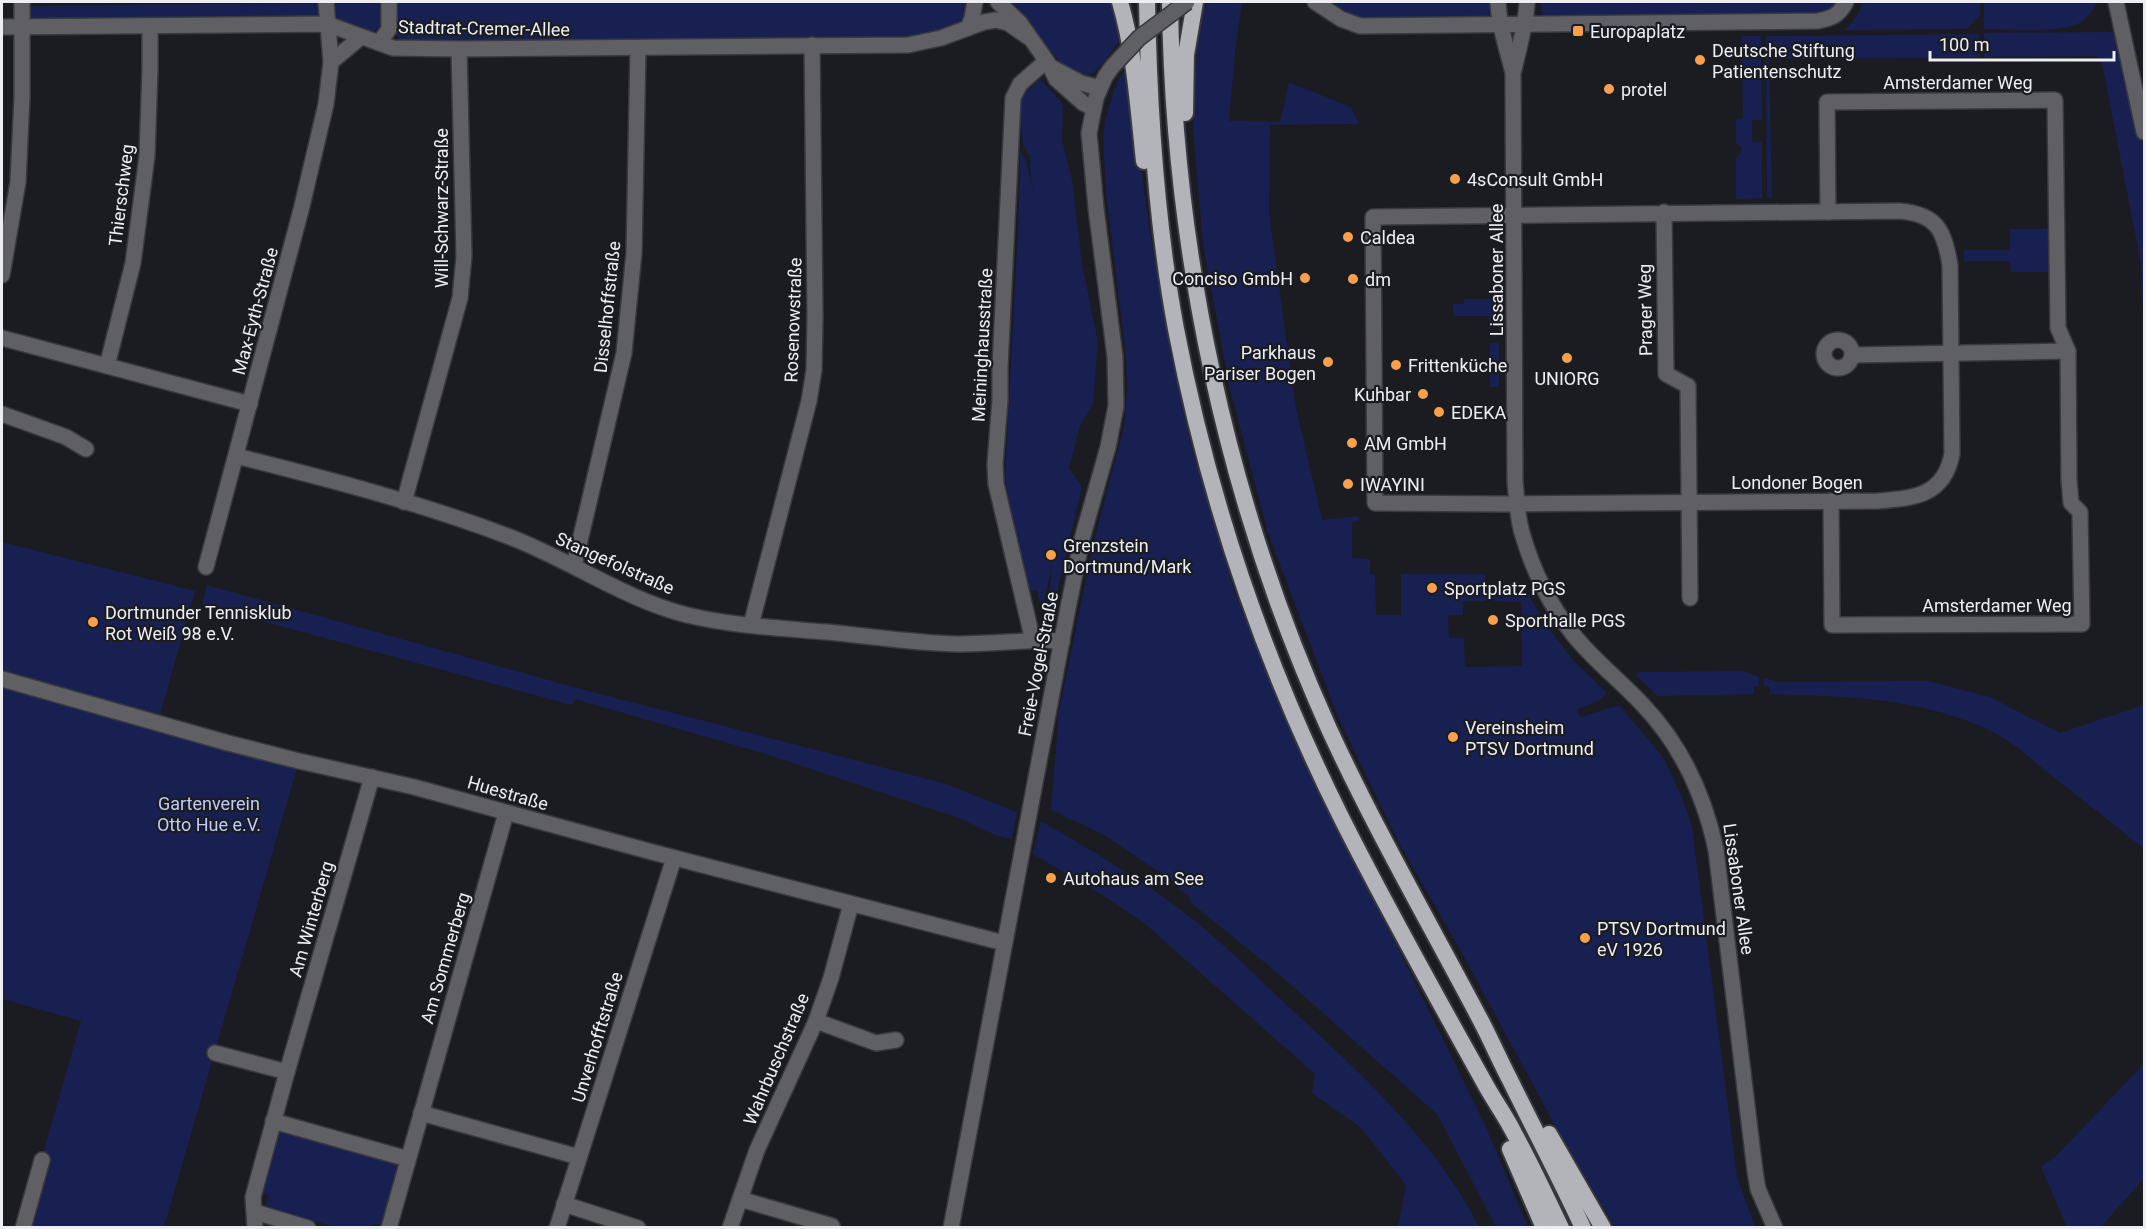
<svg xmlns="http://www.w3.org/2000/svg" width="2146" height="1229" font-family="Roboto,sans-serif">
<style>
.green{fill:#182051}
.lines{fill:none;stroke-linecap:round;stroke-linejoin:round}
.minor-casing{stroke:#37393f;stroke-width:18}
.tertiary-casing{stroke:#37393f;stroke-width:18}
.trunk-casing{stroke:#37393f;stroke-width:20}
.minor{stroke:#606064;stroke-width:15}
.tertiary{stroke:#606064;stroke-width:15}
.trunk{stroke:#b2b4ba;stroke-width:16}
.tertiary-bridge-casing{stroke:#37393f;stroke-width:18;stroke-linecap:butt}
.tertiary-bridge{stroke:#606064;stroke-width:15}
.poi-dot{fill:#f8a04b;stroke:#1a1c22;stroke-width:2}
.labels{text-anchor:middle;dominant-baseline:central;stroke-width:4.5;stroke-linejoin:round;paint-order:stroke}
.street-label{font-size:18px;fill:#eceef2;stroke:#1a1c22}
.poi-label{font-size:18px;fill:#eceef2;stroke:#1a1c22;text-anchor:start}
.park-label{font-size:18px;fill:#beccf8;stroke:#1a1c22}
</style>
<rect width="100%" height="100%" fill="#1a1c22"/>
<g class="green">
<path d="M337 2H384L382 25 371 33C357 28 324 23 337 2Z"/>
<path d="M395 2H969C969 30 934 35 911 37L402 43C391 35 395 14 395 2Z"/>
<path d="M1011 2H1115L1123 36C1114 47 1105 63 1094 72 1070 90 1036 29 1024 15 1020 10 1015 6 1011 2Z"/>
<path d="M1210 2H1242L1236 43 1229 121 1280 122 1289 82 1351 107 1359 124 1270 125 1269 212 1275 257 1295 404 1322 520 1359 516V521L1352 522V558L1370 559V574L1375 575 1376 615H1401V574H1485L1486 601H1463V615H1448L1449 638H1464L1465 667 1522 666 1521 602 1494 601V592H1527L1546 625 1573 660 1607 693 1599 701 1577 710 1581 717 1619 705 1663 757 1682 797 1692 827 1737 1177 1755 1227H1615L1555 1125 1457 944 1399 843 1338 717 1268 533 1230 389 1203 244 1193 128 1197 50 1203 8Z"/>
<path d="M1326 2H1489V19L1361 20 1350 17Z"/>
<path d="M1541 2H1839L1836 8 1824 15 1542 17Z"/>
<path d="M1862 2H1980V15L1966 29 1845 30 1858 15Z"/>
<path d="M1984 2H2097C2094 11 2084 22 2075 25 2052 33 2009 29 1984 29Z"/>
<path d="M313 3 319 6V17L30 20 29 9 33 6Z"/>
<path d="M2114 32 2120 33 2144 151V327L2141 264 2102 63 2096 56 1984 57V33Z"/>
<path d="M1979 34 1980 57 1769 59 1772 198 1767 197 1766 36Z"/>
<path d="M1742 36H1761L1762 120H1752V142H1762V198L1736 199V157L1741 153V147L1736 143V119L1743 118Z"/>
<path d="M1128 66 1148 220 1171 356 1191 446 1235 593 1285 719 1485 1125 1528 1227H1496L1437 1114 1280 975 1190 902 1189 896 1179 889 1177 884 1104 835 1051 810 1059 711 1093 545 1124 427 1127 392 1126 355 1106 192 1103 138 1105 120 1113 93 1119 79Z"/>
<path d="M1040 79 1063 104 1062 140 1072 180 1082 264 1098 342 1093 404 1080 426 1069 468 1082 487 1049 626 1047 623 1052 564 1042 612 1037 590 1030 592 1011 516 1005 477 1018 229 1020 152 1026 160 1034 196 1030 170V157L1023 144 1019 101 1022 92 1029 83 1030 89Z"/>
<path d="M2010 229H2052V272H2011L2010 261H1964V250H2010Z"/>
<path d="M1464 299H1498L1499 325 1490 327 1489 316H1453V304H1464Z"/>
<rect x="1490" y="343" width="9" height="44"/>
<path d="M2 542 195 591 158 722 299 761 164 1227H22L81 1021 2 999Z"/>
<path d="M207 585 577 688 943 783 1017 812 1012 839 997 836 959 818 766 754 575 699 572 705 202 605Z"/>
<path d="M1742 671 1759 677V686H1754V694L1658 696 1636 675 1638 672Z"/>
<path d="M1764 678 1776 682 1928 681 1990 697 2060 733 2144 705V849C2114 824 2082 800 2051 775 2036 763 2021 749 2005 739 1937 698 1846 696 1770 694L1769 686H1764Z"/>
<path d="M1041 821C1092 851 1143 880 1190 917 1230 949 1266 986 1304 1021 1370 1082 1438 1146 1479 1227H1398L1406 1185 1361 1128 1312 1093 1315 1074 1144 923 1107 898 1033 854Z"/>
<path d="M2144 1064V1178L2101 1227H2067L2041 1167 2056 1156Z"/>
<path d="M277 1129 401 1164 382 1226 373 1223 371 1227H335L265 1207 269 1195 259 1192Z"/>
</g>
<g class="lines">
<defs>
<g id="minor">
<path d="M998 2 1020 23 1050 66 1056 79 1083 103 1093 108"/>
<path d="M1315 2 1341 19 1360 26 1818 21C1833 18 1839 15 1846 2"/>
<path d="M1498 2C1499 26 1507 49 1513 73L1515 481C1517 499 1517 519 1523 536 1533 570 1550 605 1572 633 1593 660 1620 680 1643 705 1682 746 1704 794 1716 850L1755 1171 1758 1189 1775 1228"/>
<path d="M2116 2 2144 132"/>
<path d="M2 27 327 24 393 48 459 49 908 45 941 38 984 22 996 20 1008 23 1028 37"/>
<path d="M968 28 972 18 975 2"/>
<path d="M379 43 389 29V2"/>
<path d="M331 62 361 37"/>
<path d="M1053 68 1081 83 1100 88"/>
<path d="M1514 70C1519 47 1526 25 1527 2"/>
<path d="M1899 211C1937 214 1944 230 1950 265L1952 454C1944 496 1914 498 1878 501L1506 504 1375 503 1373 217Z"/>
<path d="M1664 212 1666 374 1688 386 1690 598"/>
<path d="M1828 212 1827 102 2055 100 2058 328 2068 351 2069 480 2071 503 2080 512 2082 624 1832 625 1831 501"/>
<path d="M2 275 18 182 22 97V2"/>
<path d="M2 338 250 404"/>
<circle cx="1838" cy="354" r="14"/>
<path d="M1852 355 2068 351"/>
<path d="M107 366 133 263 147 156 150 69V26"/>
<path d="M2 414 66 437 86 449"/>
<path d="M236 456C328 479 421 503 510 537 570 560 624 599 687 615 733 626 780 628 826 632 870 636 914 643 957 644 987 644 1018 641 1048 640L1062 642"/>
<path d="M404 502 460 298 464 256 459 49"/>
<path d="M574 566 624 353 634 253 638 48"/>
<path d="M206 567 301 210 326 104 331 62 326 2"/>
<path d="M751 625 809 401 814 370 815 316 812 45"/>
<path d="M1033 641 996 484 995 464 1000 400V367L1013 98 1020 84 1046 61"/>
<path d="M2 679 228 743 299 761 414 787 652 852 1004 943"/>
<path d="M816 1021 876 1043 896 1040"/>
<path d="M215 1053 287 1072"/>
<path d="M421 1113 579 1157"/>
<path d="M273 1121 408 1159"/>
<path d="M740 1199 832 1226"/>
<path d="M564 1204 638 1228"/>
<path d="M255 1212 308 1228"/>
<path d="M23 1228 42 1160"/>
<path d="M255 1228 253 1197 287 1072 372 777"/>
<path d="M389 1228 506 813"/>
<path d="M557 1228 674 858"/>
<path d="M730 1228 757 1150 816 1021 831 978 851 904"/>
</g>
<path id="tertiary" d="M951 1228 1068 608 1082 539 1108 447 1116 406 1115 357 1096 208 1089 133 1096 98 1105 77 1112 67"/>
<g id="trunk">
<path d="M1120 2C1135 53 1138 107 1144 161"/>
<path d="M1147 2C1149 111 1156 222 1176 329 1208 497 1264 662 1340 815 1385 905 1435 994 1484 1082 1493 1099 1505 1115 1514 1133 1531 1164 1546 1196 1561 1228"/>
<path d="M1170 2C1173 250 1227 503 1329 729 1375 829 1430 924 1481 1021 1491 1040 1500 1061 1510 1080 1534 1129 1560 1178 1583 1228"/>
<path d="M1185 113 1186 55 1195 2"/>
<path d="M1549 1134 1603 1228"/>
<path d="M1510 1149 1544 1228"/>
</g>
</defs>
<use href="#minor" class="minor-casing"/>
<use href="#tertiary" class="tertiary-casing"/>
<use href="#trunk" class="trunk-casing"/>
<use href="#minor" class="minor"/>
<use href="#tertiary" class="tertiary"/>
<use href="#trunk" class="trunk"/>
<defs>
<path id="tertiary-bridge" d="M1112 67 1139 38 1187 2"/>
</defs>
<use href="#tertiary-bridge" class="tertiary-bridge-casing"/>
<use href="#tertiary-bridge" class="tertiary-bridge"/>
</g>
<g class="poi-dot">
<rect x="1572" y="25" width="12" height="12" rx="3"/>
<circle cx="1700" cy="60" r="6"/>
<circle cx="1609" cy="89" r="6"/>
<circle cx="1455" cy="179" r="6"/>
<circle cx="1348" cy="237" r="6"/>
<circle cx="1305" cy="278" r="6"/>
<circle cx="1353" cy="279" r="6"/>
<circle cx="1567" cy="358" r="6"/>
<circle cx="1328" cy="362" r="6"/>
<circle cx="1396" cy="365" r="6"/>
<circle cx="1423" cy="394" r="6"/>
<circle cx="1439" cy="412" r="6"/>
<circle cx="1352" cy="443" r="6"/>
<circle cx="1348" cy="484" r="6"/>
<circle cx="1051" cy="555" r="6"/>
<circle cx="1432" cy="588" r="6"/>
<circle cx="1493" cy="620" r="6"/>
<circle cx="93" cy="622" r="6"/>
<circle cx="1453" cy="737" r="6"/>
<circle cx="1051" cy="878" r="6"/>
<circle cx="1585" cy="938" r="6"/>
</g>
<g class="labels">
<g class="street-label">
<text transform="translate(484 28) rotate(1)">Stadtrat-Cremer-Allee</text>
<text x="1958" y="82">Amsterdamer Weg</text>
<text transform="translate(121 195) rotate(-83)">Thierschweg</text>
<text transform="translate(441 208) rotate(-90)">Will-Schwarz-Straße</text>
<text transform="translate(1496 270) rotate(-90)">Lissaboner Allee</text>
<text transform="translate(607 307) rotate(-84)">Disselhoffstraße</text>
<text transform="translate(1645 310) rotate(-91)">Prager Weg</text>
<text transform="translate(255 311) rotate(-75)">Max-Eyth-Straße</text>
<text transform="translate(793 320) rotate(-88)">Rosenowstraße</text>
<text transform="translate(982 345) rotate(-87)">Meininghausstraße</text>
<text x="1797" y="482">Londoner Bogen</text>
<text transform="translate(615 563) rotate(24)">Stangefolstraße</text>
<text x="1997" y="605">Amsterdamer Weg</text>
<text transform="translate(1038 664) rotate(-79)">Freie-Vogel-Straße</text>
<text transform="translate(508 793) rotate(16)">Huestraße</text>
<text transform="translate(1739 889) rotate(82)">Lissaboner Allee</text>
<text transform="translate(311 919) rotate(-74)">Am Winterberg</text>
<text transform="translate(445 958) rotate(-74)">Am Sommerberg</text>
<text transform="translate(597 1037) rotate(-73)">Unverhofftstraße</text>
<text transform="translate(776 1059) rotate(-67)">Wahrbuschstraße</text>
</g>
<g class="poi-label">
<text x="1590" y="31">Europaplatz</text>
<text x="1712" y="50">Deutsche Stiftung<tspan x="1712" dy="21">Patientenschutz</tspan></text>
<text x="1621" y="89">protel</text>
<text x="1467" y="179">4sConsult GmbH</text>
<text x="1360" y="237">Caldea</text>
<text x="1293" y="278" text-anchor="end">Conciso GmbH</text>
<text x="1365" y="279">dm</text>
<text x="1316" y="352" text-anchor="end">Parkhaus<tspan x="1316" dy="21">Pariser Bogen</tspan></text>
<text x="1408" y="365">Frittenküche</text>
<text x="1567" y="378" text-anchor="middle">UNIORG</text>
<text x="1411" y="394" text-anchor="end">Kuhbar</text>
<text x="1451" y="412">EDEKA</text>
<text x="1364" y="443">AM GmbH</text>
<text x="1360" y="484">IWAYINI</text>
<text x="1063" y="545">Grenzstein<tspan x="1063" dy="21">Dortmund/Mark</tspan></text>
<text x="1444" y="588">Sportplatz PGS</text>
<text x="105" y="612">Dortmunder Tennisklub<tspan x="105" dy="21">Rot Weiß 98 e.V.</tspan></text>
<text x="1505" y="620">Sporthalle PGS</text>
<text x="1465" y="727">Vereinsheim<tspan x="1465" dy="21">PTSV Dortmund</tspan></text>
<text x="1063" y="878">Autohaus am See</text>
<text x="1597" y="928">PTSV Dortmund<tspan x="1597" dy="21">eV 1926</tspan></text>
</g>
<g class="park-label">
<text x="209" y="803">Gartenverein<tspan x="209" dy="21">Otto Hue e.V.</tspan></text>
</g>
</g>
<rect width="2146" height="1229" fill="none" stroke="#eceef2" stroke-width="6"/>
<path d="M1930 51v9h184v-9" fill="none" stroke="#eceef2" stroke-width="3"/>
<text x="1939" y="51" font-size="18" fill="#eceef2" stroke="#1a1c22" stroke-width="4.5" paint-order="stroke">100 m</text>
</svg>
